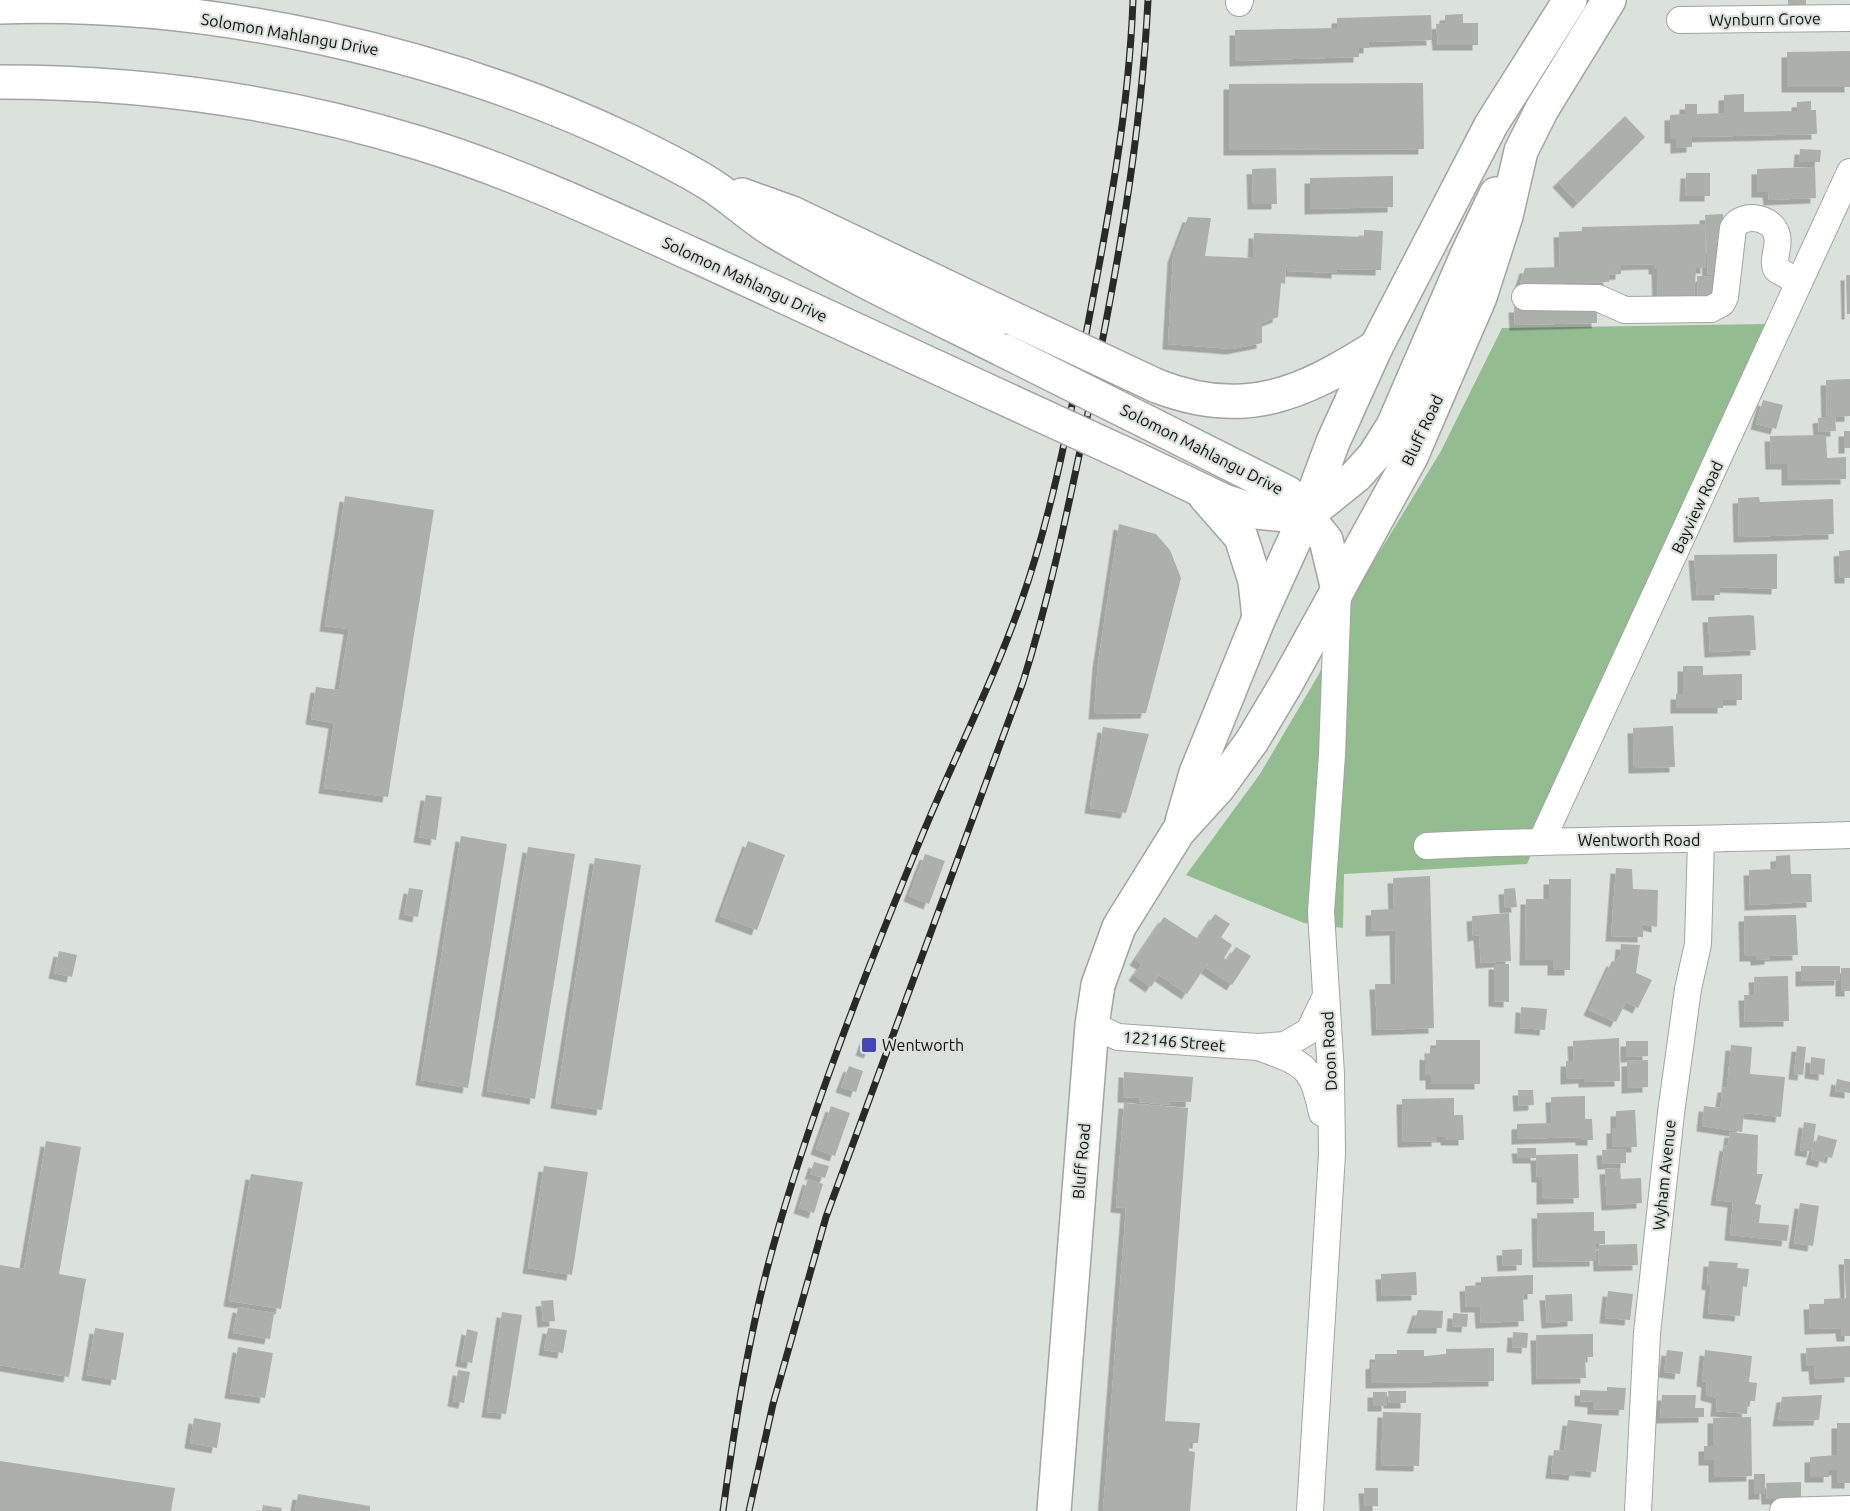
<svg xmlns="http://www.w3.org/2000/svg" width="1850" height="1511" font-family="Ubuntu,sans-serif">
<style>
.green{fill:#93bc90}
.building{fill:#abb0ab;filter:url(#shadow)}
.lines{fill:none;stroke-linecap:round;stroke-linejoin:round}
.minor-casing{stroke:#a0a5a0;stroke-width:28}
.major-casing{stroke:#a0a5a0;stroke-width:36}
.minor{stroke:#fff;stroke-width:26}
.major{stroke:#fff;stroke-width:33}
.rail-casing{stroke:#272a27;stroke-width:7}
.rail{stroke:#dbe1db;stroke-width:4.5;stroke-dasharray:14;stroke-linecap:butt}
.major-bridge-casing{stroke:#a0a5a0;stroke-width:36;stroke-linecap:butt}
.major-bridge{stroke:#fff;stroke-width:33}
.poi-dot{fill:#4845bb;stroke:#dbe1db;stroke-width:2}
.labels{text-anchor:middle;dominant-baseline:central;stroke-width:4.5;stroke-linejoin:round;paint-order:stroke}
.street-label{font-size:16px;fill:#0e100e;stroke:#dbe1db}
.poi-label{font-size:16px;fill:#0e100e;stroke:#dbe1db;text-anchor:start}
</style>
<defs>
<filter id="shadow"><feDropShadow dx="-5.5" dy="5.5" stdDeviation="0" flood-color="#0004"/></filter>
</defs>
<rect width="100%" height="100%" fill="#dbe1db"/>
<path class="green" d="M1767 324 1527 864 1344 874 1343 928 1304 923 1186 875 1260 774 1319 674 1360 584 1441 451 1502 328Z"/>
<g class="building">
<path d="M1788 0H1806V5L1788 6Z"/>
<path d="M1463 14V23H1478V45H1438L1436 24 1445 23V15Z"/>
<path d="M1431 15 1432 40 1369 42V48H1359V57L1235 61V30L1337 28V18Z"/>
<path d="M1850 51V87H1787V52Z"/>
<path d="M1423 83 1424 149 1229 150V84Z"/>
<path d="M1744 94V112L1797 111V102L1811 101V110H1816L1817 134 1692 137V147L1676 148V138H1670V115L1685 114V104H1697V114L1724 113V95Z"/>
<path d="M1625 116 1645 137 1578 203 1558 182Z"/>
<path d="M1800 149 1821 150 1820 162H1799Z"/>
<path d="M1815 167 1816 198 1769 200 1768 192H1757V169Z"/>
<path d="M1276 168 1277 204H1253L1252 169Z"/>
<path d="M1686 173H1710V196H1685Z"/>
<path d="M1393 176V207L1310 209V178Z"/>
<path d="M1723 214 1726 274 1708 275 1705 215Z"/>
<path d="M1188 217 1211 218 1205 256 1253 258 1254 233 1364 237V230L1383 231 1381 270 1337 269V273L1288 271 1286 263 1285 284 1281 283 1278 317 1262 323V343L1232 349 1168 344 1173 257Z"/>
<path d="M1705 224 1706 268H1696L1694 300 1658 301 1657 269H1654V264L1621 265V274L1609 275 1608 265 1609 282 1520 284 1525 268 1560 267 1559 232 1582 231V227Z"/>
<path d="M1846 275H1850V314H1847Z"/>
<path d="M1697 276H1715L1716 299 1698 300Z"/>
<path d="M1597 305V323L1515 325 1514 307Z"/>
<path d="M1850 379V416L1835 417 1836 431 1819 432 1818 418 1827 417 1826 380Z"/>
<path d="M1763 400 1783 405 1776 429 1756 424Z"/>
<rect x="1844" y="431" width="6" height="17"/>
<path d="M1826 435 1827 458 1846 457V479L1787 480V464H1771L1770 436Z"/>
<path d="M345 496 434 510 388 797 324 788 334 723 311 719 316 687 339 690 349 629 325 626Z"/>
<path d="M1759 497 1760 502 1833 499 1834 534 1739 537 1738 498Z"/>
<path d="M1119 524 1156 534 1170 550 1181 578 1146 713 1094 714 1098 663Z"/>
<path d="M1850 550V578H1840L1839 551Z"/>
<path d="M1777 554V589L1720 587V595H1697L1694 555Z"/>
<path d="M1750 615 1754 616 1756 650 1710 652 1708 617Z"/>
<path d="M1683 666H1703V675L1742 674V700H1723V708H1676V694H1683Z"/>
<path d="M1673 726 1675 767 1634 768 1633 728Z"/>
<path d="M1103 727 1149 734 1126 813 1090 808Z"/>
<path d="M426 795 442 797 436 840 419 837Z"/>
<path d="M461 836 507 844 468 1088 421 1080Z"/>
<path d="M748 841 785 855 757 930 720 916Z"/>
<path d="M528 847 575 854 535 1099 487 1091Z"/>
<path d="M925 854 945 861 929 904 909 896Z"/>
<path d="M1790 855 1791 874H1811L1812 902 1750 905 1749 870 1776 869V856Z"/>
<path d="M595 858 641 865 602 1110 556 1103Z"/>
<path d="M1616 868 1632 869 1633 889 1658 890 1657 927 1643 924V937L1611 936Z"/>
<path d="M1430 876 1434 1028 1377 1030 1375 984H1396L1395 930 1371 931V910L1394 909 1393 878Z"/>
<path d="M1549 879H1571L1570 970H1553V960H1525L1526 899H1549Z"/>
<path d="M409 888 423 890 418 917 404 914Z"/>
<path d="M1515 888 1517 907 1505 908 1504 889Z"/>
<path d="M1509 913 1511 961 1481 963 1479 935 1473 936 1472 916Z"/>
<path d="M1215 914 1230 924 1221 937 1232 945 1224 958 1227 960 1236 947 1251 956 1232 985 1206 968 1209 961 1187 994 1159 975 1151 987 1134 975 1142 964 1135 960 1164 917 1198 939Z"/>
<path d="M1796 915 1798 955 1770 956V959L1756 960V956H1745L1744 916Z"/>
<path d="M1621 944 1640 945 1636 973 1652 980 1638 1008 1626 1002 1616 1022 1589 1010 1612 961 1615 962 1620 955Z"/>
<path d="M59 951 77 955 72 977 54 973Z"/>
<path d="M1494 964H1509V1002L1494 1001Z"/>
<path d="M1801 966H1840V980L1801 981Z"/>
<rect x="1841" y="968" width="9" height="23"/>
<path d="M1788 976 1789 1021 1745 1022 1744 995H1755L1754 977Z"/>
<path d="M1521 1007 1547 1009 1545 1030 1520 1028Z"/>
<path d="M866 1036 875 1039 869 1053 861 1050Z"/>
<path d="M1619 1038 1620 1081 1584 1082V1078L1566 1079V1061H1574L1573 1041Z"/>
<path d="M1436 1040H1480V1084H1431V1075H1425V1054L1430 1055V1048H1436Z"/>
<path d="M1626 1041H1648V1056L1626 1057Z"/>
<path d="M1731 1045 1752 1047 1750 1074 1785 1077 1781 1117 1744 1113 1742 1132 1702 1126 1704 1106 1720 1108 1723 1087H1727Z"/>
<path d="M1797 1046 1806 1047 1803 1075 1794 1074Z"/>
<path d="M1811 1057 1825 1059 1824 1075 1810 1073Z"/>
<path d="M1648 1060V1087L1627 1088V1061Z"/>
<path d="M849 1066 863 1071 856 1092 841 1087Z"/>
<path d="M1124 1072 1193 1077 1191 1102 1171 1101V1105L1139 1102 1140 1098 1123 1097Z"/>
<path d="M1837 1079 1850 1082V1093L1835 1091Z"/>
<path d="M1518 1090H1533L1534 1105 1519 1106Z"/>
<path d="M1585 1096V1119H1592L1593 1140H1581V1137L1517 1139V1124L1552 1123 1551 1097Z"/>
<path d="M1454 1098V1115H1463L1464 1140H1446V1137H1437V1141L1403 1142 1402 1099Z"/>
<path d="M1124 1103 1188 1108 1165 1421 1200 1423 1198 1443H1190L1189 1451 1195 1452 1190 1511H1103L1126 1208 1116 1207Z"/>
<path d="M831 1106 850 1113 835 1156 816 1149Z"/>
<path d="M1635 1110 1637 1147H1612V1128H1616V1111Z"/>
<path d="M1804 1122 1816 1124 1812 1152 1800 1150Z"/>
<path d="M1730 1132 1758 1135 1757 1174H1763L1755 1204 1761 1205 1759 1223 1789 1225 1787 1241 1730 1235 1733 1202 1716 1200 1725 1145 1728 1146Z"/>
<path d="M1818 1135 1837 1140 1832 1158 1825 1156 1823 1162 1811 1159Z"/>
<path d="M46 1141 81 1147 59 1274 86 1279 69 1377 0 1365V1265L24 1269Z"/>
<path d="M1517 1148H1536V1155L1578 1154 1579 1198 1542 1199V1177H1537L1536 1158H1518Z"/>
<path d="M1626 1149V1163L1603 1164 1602 1150Z"/>
<path d="M814 1162 829 1166 825 1178 810 1174Z"/>
<path d="M544 1166 588 1172 572 1275 528 1268Z"/>
<path d="M1620 1168 1621 1179 1641 1178 1642 1203 1607 1205 1605 1169Z"/>
<path d="M251 1174 303 1182 281 1309 229 1301Z"/>
<path d="M808 1179 823 1184 814 1213 799 1208Z"/>
<path d="M1800 1203 1819 1206 1813 1246 1794 1243Z"/>
<path d="M1594 1212V1231H1605V1244H1596L1595 1261 1538 1262 1537 1213Z"/>
<path d="M1637 1244 1638 1265 1599 1266 1598 1245Z"/>
<path d="M1522 1249V1265L1503 1266 1502 1250Z"/>
<path d="M1844 1259H1850V1336H1842L1841 1328 1810 1329 1809 1304H1824V1299L1846 1298Z"/>
<path d="M1709 1261 1738 1263 1737 1268 1749 1269 1747 1287 1743 1286 1740 1316 1708 1313 1711 1285 1707 1284Z"/>
<path d="M1416 1272 1417 1295 1382 1296 1381 1274Z"/>
<path d="M1533 1275V1294H1523L1524 1321 1481 1323 1480 1307H1466L1465 1286 1481 1285V1277Z"/>
<path d="M1608 1291 1633 1294 1630 1320 1605 1318Z"/>
<path d="M1572 1294 1573 1321 1547 1323 1545 1295Z"/>
<path d="M553 1300 555 1321 543 1322 541 1301Z"/>
<path d="M238 1307 274 1313 270 1339 233 1333Z"/>
<path d="M1418 1310 1443 1311 1442 1328H1412Z"/>
<path d="M502 1312 522 1315 506 1414 487 1412Z"/>
<path d="M1453 1313 1468 1314 1467 1327 1452 1326Z"/>
<path d="M95 1328 124 1333 116 1380 87 1375Z"/>
<path d="M548 1328 567 1330 563 1353 544 1350Z"/>
<path d="M467 1329 478 1332 472 1363 461 1361Z"/>
<path d="M1513 1332 1528 1333 1527 1348 1512 1347Z"/>
<path d="M1593 1334V1357H1585L1586 1378 1537 1379 1536 1335Z"/>
<path d="M1850 1346V1377L1815 1379 1814 1366H1807L1806 1348Z"/>
<path d="M238 1347 273 1353 265 1398 230 1393Z"/>
<path d="M1494 1348V1381L1371 1383V1364L1375 1363V1354H1397V1350H1424V1356H1426L1446 1354V1349Z"/>
<path d="M1667 1350 1683 1352 1680 1374 1664 1372Z"/>
<path d="M1705 1350 1752 1356 1749 1382 1757 1383 1755 1401H1748L1747 1414 1716 1411 1717 1398 1706 1395 1707 1382 1702 1381Z"/>
<path d="M458 1370 470 1372 464 1403 453 1401Z"/>
<path d="M1607 1387 1626 1388 1624 1410 1593 1409V1402L1580 1401V1390L1607 1391Z"/>
<path d="M1388 1391H1406V1403H1389Z"/>
<rect x="1373" y="1392" width="14" height="14"/>
<path d="M1662 1395H1696L1695 1408H1704V1417L1660 1418Z"/>
<path d="M1822 1395 1819 1420 1778 1421 1782 1397Z"/>
<path d="M1383 1412 1421 1413 1419 1466 1381 1465Z"/>
<path d="M1751 1417 1752 1476 1714 1477V1460H1704V1446H1713V1418Z"/>
<path d="M194 1418 221 1423 217 1448 190 1443Z"/>
<path d="M1568 1420 1602 1424 1596 1472 1575 1470 1574 1475 1551 1473 1554 1450 1564 1451Z"/>
<path d="M1837 1423H1850V1483H1837V1470H1829V1477H1810V1457L1837 1455Z"/>
<path d="M0 1461 175 1488 171 1511H0Z"/>
<rect x="1754" y="1474" width="11" height="20"/>
<path d="M1801 1482V1499H1767L1766 1483Z"/>
<path d="M1364 1488H1378V1506H1365Z"/>
<path d="M298 1494 370 1506V1511H295Z"/>
<path d="M263 1505 282 1508 281 1511H262Z"/>
</g>
<g class="lines">
<defs>
<g id="minor">
<path d="M1239 3 1240 0"/>
<path d="M1680 20 1850 18"/>
<path d="M1525 297 1598 298 1625 310 1711 309 1722 303 1725 297 1733 228C1742 212 1773 216 1777 236 1780 247 1772 258 1776 269L1798 282"/>
<path d="M1542 840 1850 172"/>
<path d="M1427 846C1568 839 1709 840 1850 835"/>
<path d="M1092 1025 1118 1037 1258 1047 1285 1045 1309 1031 1325 998"/>
<path d="M1261 1048C1305 1064 1312 1066 1322 1113"/>
<path d="M1310 1511 1332 1154 1331 1074 1321 912 1332 755 1338 590"/>
<path d="M1638 1511 1647 1333 1671 1113 1688 989 1698 944 1701 840"/>
<path d="M1783 1511 1850 1509"/>
</g>
<g id="major">
<path d="M0 7C209 0 443 52 631 142 657 155 684 168 708 183 731 197 751 217 774 231 848 275 927 312 1005 351"/>
<path d="M0 82C142 82 283 101 419 143 514 172 605 215 696 256 793 301 889 345 986 390"/>
<path d="M742 195 792 213 1012 318"/>
<path d="M1157 386C1244 420 1302 394 1376 347"/>
<path d="M1147 422 1288 493 1326 540 1338 590"/>
<path d="M1134 458 1224 501 1257 512 1305 517"/>
<path d="M1205 496 1241 537 1255 581 1259 618"/>
<path d="M1305 517 1356 476 1374 456 1393 426 1467 255 1496 194"/>
<path d="M1182 822 1196 773 1259 618 1305 517 1333 442 1376 347 1491 125 1570 0"/>
<path d="M1054 1511 1092 1025 1098 985 1119 927 1178 832 1218 788 1252 741 1286 684 1411 457 1480 297 1506 216 1521 151 1542 109 1609 0"/>
</g>
</defs>
<use href="#minor" class="minor-casing"/>
<use href="#major" class="major-casing"/>
<use href="#minor" class="minor"/>
<use href="#major" class="major"/>
<defs>
<g id="rail">
<path d="M723 1511C735 1422 749 1333 773 1247 809 1118 861 984 912 860 946 774 989 692 1020 605 1052 515 1069 422 1087 329 1108 220 1129 111 1133 0"/>
<path d="M749 1511 773 1404 826 1217 1023 682C1051 593 1069 503 1088 413 1116 276 1141 140 1148 0"/>
</g>
</defs>
<use href="#rail" class="rail-casing"/>
<use href="#rail" class="rail"/>
<defs>
<g id="major-bridge">
<path d="M1012 318 1157 386"/>
<path d="M1005 351 1147 422"/>
<path d="M986 390 1134 458"/>
</g>
</defs>
<use href="#major-bridge" class="major-bridge-casing"/>
<use href="#major-bridge" class="major-bridge"/>
</g>
<rect class="poi-dot" x="861" y="1037" width="16" height="16" rx="3"/>
<g class="labels">
<g class="street-label">
<text transform="translate(1765 19) rotate(-1)">Wynburn Grove</text>
<text transform="translate(290 34) rotate(10)">Solomon Mahlangu Drive</text>
<text transform="translate(745 279) rotate(25)">Solomon Mahlangu Drive</text>
<text transform="translate(1422 430) rotate(-65)">Bluff Road</text>
<text transform="translate(1202 449) rotate(27)">Solomon Mahlangu Drive</text>
<text transform="translate(1697 507) rotate(-65)">Bayview Road</text>
<text x="1639" y="840">Wentworth Road</text>
<text transform="translate(1174 1041) rotate(5)">122146 Street</text>
<text transform="translate(1329 1051) rotate(-93)">Doon Road</text>
<text transform="translate(1081 1161) rotate(-85)">Bluff Road</text>
<text transform="translate(1664 1175) rotate(-84)">Wyham Avenue</text>
</g>
<g class="poi-label">
<text x="882" y="1045">Wentworth</text>
</g>
</g>
</svg>
